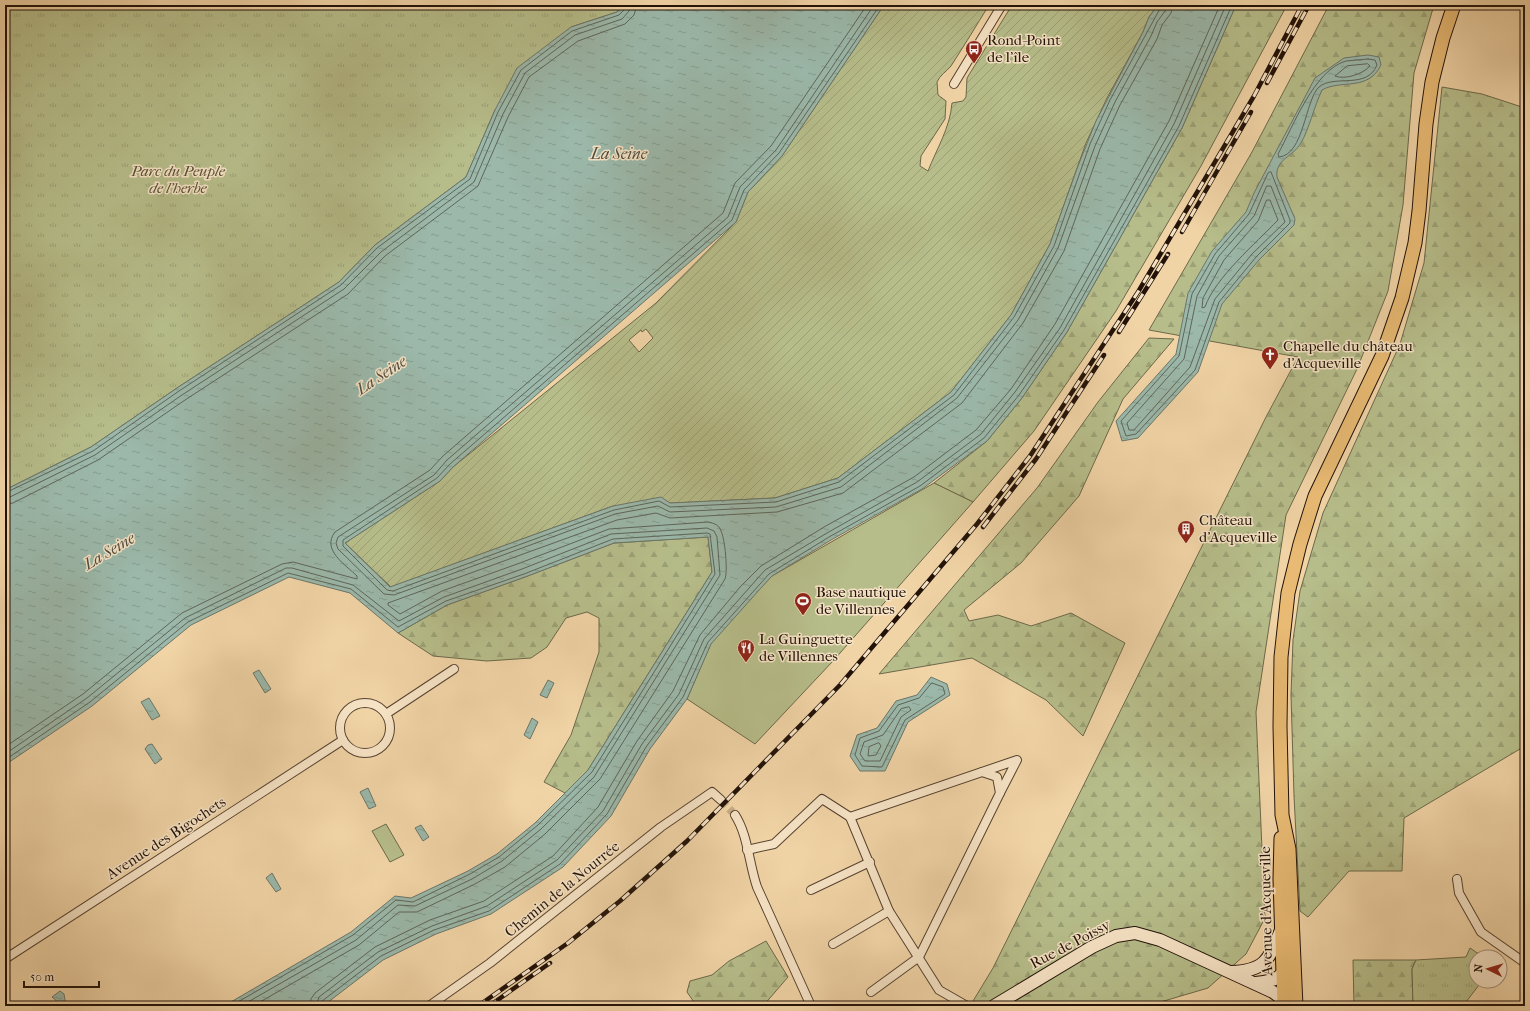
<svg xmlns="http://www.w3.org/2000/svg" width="1530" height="1011" font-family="'IM FELL French Canon',serif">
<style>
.forest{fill:url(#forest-firs);stroke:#6c684a}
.park{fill:url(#park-tufts);stroke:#6c684a}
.garden{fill:url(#garden-furrows);stroke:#6c684a;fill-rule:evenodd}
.pitch{fill:#b6bd8a;stroke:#6c684a}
.water{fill:url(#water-ripples);stroke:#6b766a}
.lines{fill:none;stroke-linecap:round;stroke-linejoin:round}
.shore{stroke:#5e655a;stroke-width:1}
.street-tunnel{stroke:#c8ad87;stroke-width:8;stroke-dasharray:8 4;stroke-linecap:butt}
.street-casing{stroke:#564230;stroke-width:10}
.secondary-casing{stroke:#221209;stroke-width:14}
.primary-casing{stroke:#221209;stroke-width:15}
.street{stroke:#f6e3c5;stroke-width:8}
.secondary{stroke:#f6e3c5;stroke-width:12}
.primary{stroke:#e8ba73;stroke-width:13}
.rail-casing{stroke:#221209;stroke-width:4.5}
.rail{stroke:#f6e3c5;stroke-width:3;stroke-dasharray:9;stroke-linecap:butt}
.labels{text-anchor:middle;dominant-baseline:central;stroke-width:3;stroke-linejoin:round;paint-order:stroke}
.poi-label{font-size:15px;fill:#221209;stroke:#f6e3c5;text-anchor:start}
.park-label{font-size:15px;font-style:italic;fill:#564e36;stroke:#f6e3c5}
.street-label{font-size:15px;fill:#221209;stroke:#f6e3c5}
.water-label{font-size:16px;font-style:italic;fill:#4c4c41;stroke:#f6e3c5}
</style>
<defs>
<pattern id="forest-firs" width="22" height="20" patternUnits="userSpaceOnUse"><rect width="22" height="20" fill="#b6bd8a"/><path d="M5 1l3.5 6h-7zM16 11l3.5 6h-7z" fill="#9ca176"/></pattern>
<pattern id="park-tufts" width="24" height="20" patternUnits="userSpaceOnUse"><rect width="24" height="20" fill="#b6bd8a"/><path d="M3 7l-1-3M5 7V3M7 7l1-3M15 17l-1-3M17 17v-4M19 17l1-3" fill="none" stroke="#9ca176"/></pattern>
<pattern id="garden-furrows" width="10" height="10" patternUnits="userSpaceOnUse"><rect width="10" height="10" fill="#b6bd8a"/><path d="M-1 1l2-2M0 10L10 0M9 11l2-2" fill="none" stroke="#9ca176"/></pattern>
<pattern id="water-ripples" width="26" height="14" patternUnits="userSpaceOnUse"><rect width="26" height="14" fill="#9bb8aa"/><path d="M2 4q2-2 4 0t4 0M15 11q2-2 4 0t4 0" fill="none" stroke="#859d91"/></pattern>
</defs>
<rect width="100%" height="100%" fill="#f1d4a6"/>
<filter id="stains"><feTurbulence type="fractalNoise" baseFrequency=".005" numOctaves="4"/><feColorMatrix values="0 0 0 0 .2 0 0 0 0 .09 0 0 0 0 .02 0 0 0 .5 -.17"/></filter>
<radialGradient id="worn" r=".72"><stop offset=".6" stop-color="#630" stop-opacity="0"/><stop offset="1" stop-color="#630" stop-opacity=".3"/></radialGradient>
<g class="forest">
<path d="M1236 5H1287L1201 166 1116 311 1034 431 973 502 934 483 987 441 1022 398 1067 332 1182 128Z"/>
<path d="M1329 5H1434L1414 73 1403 205 1388 291 1357 369 1286 515 1256 712 1265 918 1246 954 1208 988 1147 1006H970L993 968 1266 417 1298 357 1149 330 1252 152Z"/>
<path d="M1442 87 1482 94 1525 108V746L1404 818 1402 871H1349L1308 917 1300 911 1294 796 1291 695 1293 640 1300 591 1323 513 1400 344 1424 263Z"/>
<path d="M1149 338 1174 339 1123 399 1079 496 1021 563 964 610 969 621 998 615 1031 626 1071 613 1125 643 1083 736 1046 700 972 658 879 674 1037 488 1098 402Z"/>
<path d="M708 537 712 572 588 770 565 793 544 782 571 735 599 652V618L587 612 566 618 547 647 531 658 487 661 433 656 398 633 447 605 525 577 614 543Z"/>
<path d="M766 941 788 977 763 1006 696 1005 687 992 690 981 712 975 729 961Z"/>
<path d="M1353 960H1416L1412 969 1413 1006H1354Z"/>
</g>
<g class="park">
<path d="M5 5H623L617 12 571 27 495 110 466 177 375 245 339 282 177 388 91 447 5 490Z"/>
<path d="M1470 948 1483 957H1476V981H1482L1463 1006H1413L1412 969 1416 960 1466 957Z"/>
</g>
<path class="garden" d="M884 5H989C976 26 964 46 951 66 946 72 940 75 937 82L938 95 946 101 945 119 921 156 920 166 928 171C937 148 950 128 952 103L963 101 966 97 967 78 1012 5H1158L1149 17 1143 32 1107 98 1086 143 1050 244 1011 315 951 392 838 478 775 498 613 506 391 587 345 543 440 481 453 467 656 303 736 222 748 192 782 156ZM646 329 653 338 639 352 629 340 641 330 642 332Z"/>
<g class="pitch">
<path d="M934 483 973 502 833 661 755 744 687 699 715 634 772 576Z"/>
<path d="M386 824 404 855 390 862 372 831Z"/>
</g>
<g class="water">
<path d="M623 5H884L782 156 748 192 736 222 453 467 440 481 345 543 390 587 613 506 661 497 670 503 775 498 838 478 951 392 1011 315 1050 244 1078 166 1096 121 1143 32 1149 17 1158 5H1236L1182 128 1067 332 1022 398 987 441 922 489 831 540 772 576 760 589 711 644 687 699 650 749 611 816 563 867 491 914 436 934 383 960 323 1006H224L351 932 395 896 411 898 468 871 497 854 535 823 588 770 712 572 708 537 614 543 525 577 447 605 398 633 350 593 289 577 191 625 92 706 5 765V490L91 447 177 388 339 282 375 245 466 177 495 110 517 68 571 27 617 12Z"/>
<path d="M1368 55 1379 57 1381 65C1368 92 1341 79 1322 90 1314 107 1309 129 1301 143 1293 157 1275 159 1277 177L1295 219 1294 225 1259 260 1222 304 1198 372 1138 438 1122 441 1116 421 1176 354 1188 293 1212 251 1246 212 1254 193 1315 78 1344 58Z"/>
<path d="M259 670 271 689 265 693 253 673Z"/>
<path d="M931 677 947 684 950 695 908 722 885 771H860L850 756 857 735 877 728 896 701 917 695Z"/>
<path d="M548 680 554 683 547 698 540 695Z"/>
<path d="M149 698 160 716 152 720 141 702Z"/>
<path d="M532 718 538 722 530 739 524 735Z"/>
<path d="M152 744 162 759 155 764 145 749 148 745Z"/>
<path d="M368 788 376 806 369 809 360 792Z"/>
<path d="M421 825 429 837 423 841 415 828Z"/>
<path d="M272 873 281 889 276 892 266 878Z"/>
<path d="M60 991 64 994 66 1006H62L52 997Z"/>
</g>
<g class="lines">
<g class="shore">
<path d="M874 5 776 150 740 187 728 217 447 460 434 475 338 537 336 543 338 549 384 594 394 595 615 514 658 506 670 512 776 507 841 487 957 398 1018 320 1058 248 1095 146 1115 102 1151 36 1157 22 1165 11 1167 5"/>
<path d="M880 5 779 153 744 190 732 220 450 464 437 478 343 540V546L387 590 393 591 614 510 659 501 670 507 776 502 839 482 954 395 1014 317 1054 246 1090 144 1110 100 1162 5"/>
<path d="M1368 59 1375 60 1377 65C1367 90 1334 74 1319 87 1305 100 1304 155 1279 157L1278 154C1293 127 1314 70 1346 61 1353 60 1361 60 1368 59Z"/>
<path d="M1368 64 1370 66C1363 74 1345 80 1335 76L1347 66Z"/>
<path d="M1271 172 1290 220V223L1256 257 1219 302 1195 370 1136 434 1126 436 1121 421 1179 356 1192 294 1215 254 1249 214 1268 173Z"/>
<path d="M1267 186H1271L1285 222 1252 254 1215 299 1190 367 1134 430H1129L1127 423 1184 359 1197 296 1219 256 1254 216Z"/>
<path d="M1267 200H1270L1278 220C1256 243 1215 278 1205 307L1202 308 1203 298 1224 260 1258 221Z"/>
<path d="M5 493 93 451 179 391 341 285 377 248 470 179 498 112 521 70 572 31 619 15 625 9 626 5"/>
<path d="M5 498 10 497 95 455 182 395 344 289 381 252 474 182 503 114 525 73 575 35 622 19 629 11 631 5"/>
<path d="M5 504 13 503 98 460 185 400 348 294 385 256 478 186 508 117 529 77 578 41 625 24 634 15 637 5"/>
<path d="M932 683 943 687 945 694 905 720 882 767 862 766 855 755 860 738 879 731 898 705 919 698Z"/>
<path d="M909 707 911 710 901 717 880 761H865L860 754 864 742 883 735 901 709Z"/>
<path d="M879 743 881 746 876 755 868 756 869 747Z"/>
<path d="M5 747 83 694 182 613 282 564 293 562 357 579V576C346 565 321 550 335 532L430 470 443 456 723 213 735 183 771 146 867 5"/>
<path d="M5 754 87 698 185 618 286 568H292L353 585 399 621 444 597 522 569 611 534 707 528 714 531 717 537 720 575 594 777 541 829 502 861 472 879 415 906 398 905 356 940 241 1006"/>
<path d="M5 760 90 702 188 622 288 573 351 589 398 627 446 601 524 574 613 539 707 533 710 534 715 574 592 772 538 825 499 857 470 874 413 902 396 900 353 935 231 1006"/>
<path d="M253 1006 359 945 399 912H417L475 884 505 867 545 834 600 779 725 579C728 571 725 539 721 531 719 525 714 523 708 522L609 529 520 563 442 591 400 614 388 605V603L617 520 656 513 670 518 777 512 843 493 962 403 1023 323 1064 251 1100 149 1120 105 1157 39 1162 25 1171 13 1173 5"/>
<path d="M310 1006 311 999 315 993 375 947 430 920 484 901 553 856 598 807 637 741 673 691 700 635 740 587 761 566 824 527 914 477 976 430 1011 389 1055 324 1169 121 1220 5"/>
<path d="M316 1006 319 997 378 952 432 926 487 906 557 860 603 811 642 744 679 694 704 639 765 570 827 533 917 482 981 434 1015 392 1060 328 1174 124 1226 5"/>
<path d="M321 1006 322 1001 381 956 434 930 489 911 560 864 607 814 646 747 683 697 708 642 769 574 829 537 920 486 984 438 1019 395 1064 330 1179 126 1232 5"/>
</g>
<path class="street-tunnel" d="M721 800 735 815"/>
<defs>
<g id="street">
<path d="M954 84 1002 5"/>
<circle cx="365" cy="728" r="25"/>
<path d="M386 714 454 669"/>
<path d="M735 815C748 835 749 864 757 887L811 1006"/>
<path d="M850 817 889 911 939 990 967 1006"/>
<path d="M850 817 1017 760 1000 793"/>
<path d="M747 850 774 844 822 799 850 817"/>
<path d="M1457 879 1459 893 1481 932 1525 963"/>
<path d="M811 890 870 862"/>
<path d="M833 944 889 911"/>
<path d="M5 959 343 740"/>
<path d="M871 992 919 957 1000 793 997 777 982 772"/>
<path d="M429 1006 490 963 661 827 712 792 721 800"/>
</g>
<g id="secondary">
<path d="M1231 972C1266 971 1269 959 1281 930"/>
<path d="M1255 983C1265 982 1276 981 1283 973H1290"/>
<path d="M994 1006 1092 947 1116 936 1135 933 1160 940 1273 992 1284 1000"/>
</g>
<g id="primary">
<path d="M1281 838 1280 879 1284 1006"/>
<path d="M1296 1006 1289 849 1282 815 1280 726 1281 657 1288 593 1300 544 1315 496 1382 356 1402 298 1415 243 1419 211 1426 124 1432 82 1443 38 1454 5"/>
</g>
</defs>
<use href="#street" class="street-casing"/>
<use href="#secondary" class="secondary-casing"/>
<use href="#primary" class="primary-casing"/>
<use href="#street" class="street"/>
<use href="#secondary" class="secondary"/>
<use href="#primary" class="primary"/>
<defs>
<g id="rail">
<path d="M1267 83 1309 5"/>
<path d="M1182 232 1251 112"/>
<path d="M1119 332 1168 254"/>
<path d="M983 527 1036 459 1104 355"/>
<path d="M478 1006 568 943 620 901 687 841 840 685 977 524 1030 456 1138 292 1254 96 1302 5"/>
<path d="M489 1006 550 963"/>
</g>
</defs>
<use href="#rail" class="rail-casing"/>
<use href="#rail" class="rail"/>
</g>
<defs>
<symbol id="bus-pin" viewBox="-11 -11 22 30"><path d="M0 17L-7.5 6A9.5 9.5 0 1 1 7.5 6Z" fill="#8f2418" stroke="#f6e3c5"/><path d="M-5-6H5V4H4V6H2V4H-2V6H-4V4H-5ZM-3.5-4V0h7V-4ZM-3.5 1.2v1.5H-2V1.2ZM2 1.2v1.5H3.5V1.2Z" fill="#fff"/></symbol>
<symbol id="church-pin" viewBox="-11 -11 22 30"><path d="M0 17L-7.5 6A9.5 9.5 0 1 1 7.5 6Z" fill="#8f2418" stroke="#f6e3c5"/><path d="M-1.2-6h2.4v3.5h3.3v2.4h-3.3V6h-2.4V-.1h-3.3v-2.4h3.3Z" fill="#fff"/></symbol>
<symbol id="building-pin" viewBox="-11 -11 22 30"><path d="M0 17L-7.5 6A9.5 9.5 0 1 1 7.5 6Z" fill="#8f2418" stroke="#f6e3c5"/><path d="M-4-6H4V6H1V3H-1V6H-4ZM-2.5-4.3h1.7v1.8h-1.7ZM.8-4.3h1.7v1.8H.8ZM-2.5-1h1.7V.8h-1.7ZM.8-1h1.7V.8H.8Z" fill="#fff"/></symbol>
<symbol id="stadium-pin" viewBox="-11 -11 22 30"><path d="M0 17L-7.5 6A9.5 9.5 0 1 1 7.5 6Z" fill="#8f2418" stroke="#f6e3c5"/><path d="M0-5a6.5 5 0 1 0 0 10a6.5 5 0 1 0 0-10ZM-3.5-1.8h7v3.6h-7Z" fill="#fff"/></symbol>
<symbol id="restaurant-pin" viewBox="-11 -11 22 30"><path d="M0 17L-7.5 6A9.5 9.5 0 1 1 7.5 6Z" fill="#8f2418" stroke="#f6e3c5"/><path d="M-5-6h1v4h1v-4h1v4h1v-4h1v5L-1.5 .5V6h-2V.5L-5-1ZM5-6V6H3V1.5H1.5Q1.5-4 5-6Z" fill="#fff"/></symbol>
</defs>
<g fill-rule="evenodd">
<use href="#bus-pin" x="964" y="39" width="20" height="27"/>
<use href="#church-pin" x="1260" y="345" width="20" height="27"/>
<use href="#building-pin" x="1176" y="519" width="20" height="27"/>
<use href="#stadium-pin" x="793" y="591" width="20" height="27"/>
<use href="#restaurant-pin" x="736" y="638" width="20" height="27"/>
</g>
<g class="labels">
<g class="poi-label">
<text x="987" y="40">Rond-Point<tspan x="987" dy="17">de l'île</tspan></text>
<text x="1283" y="346">Chapelle du château<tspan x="1283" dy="17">d'Acqueville</tspan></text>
<text x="1199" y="520">Château<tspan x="1199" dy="17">d'Acqueville</tspan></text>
<text x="816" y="592">Base nautique<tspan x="816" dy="17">de Villennes</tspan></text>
<text x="759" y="639">La Guinguette<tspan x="759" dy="17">de Villennes</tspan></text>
</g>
<g class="park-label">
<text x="178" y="171">Parc du Peuple<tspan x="178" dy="17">de l'herbe</tspan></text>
</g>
<g class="street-label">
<text transform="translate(166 838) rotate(-33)">Avenue des Bigochets</text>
<text transform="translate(562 889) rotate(-39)">Chemin de la Nourrée</text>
<text transform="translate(1266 911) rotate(-91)">Avenue d'Acqueville</text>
<text transform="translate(1070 944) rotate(-28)">Rue de Poissy</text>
</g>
<g class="water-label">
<text x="619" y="153">La Seine</text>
<text transform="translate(381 375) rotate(-34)">La Seine</text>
<text transform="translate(109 551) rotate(-31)">La Seine</text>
</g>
</g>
<rect width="1530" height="1011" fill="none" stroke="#f1d4a6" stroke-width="20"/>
<rect x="6" y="6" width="1518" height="999" fill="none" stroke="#221209" stroke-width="2"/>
<rect x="10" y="10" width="1510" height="991" fill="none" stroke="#221209"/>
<g transform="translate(1488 969) rotate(275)"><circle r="19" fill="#f6e3c5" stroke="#a18f7a"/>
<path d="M0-3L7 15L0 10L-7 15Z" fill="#8f2418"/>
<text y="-6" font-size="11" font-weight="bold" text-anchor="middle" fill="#221209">N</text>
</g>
<path d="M24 981v6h75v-6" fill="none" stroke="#221209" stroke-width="2"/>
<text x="30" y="981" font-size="12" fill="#221209" stroke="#f6e3c5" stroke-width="3" paint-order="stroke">50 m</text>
<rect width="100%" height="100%" filter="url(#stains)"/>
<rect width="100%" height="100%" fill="url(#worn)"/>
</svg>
